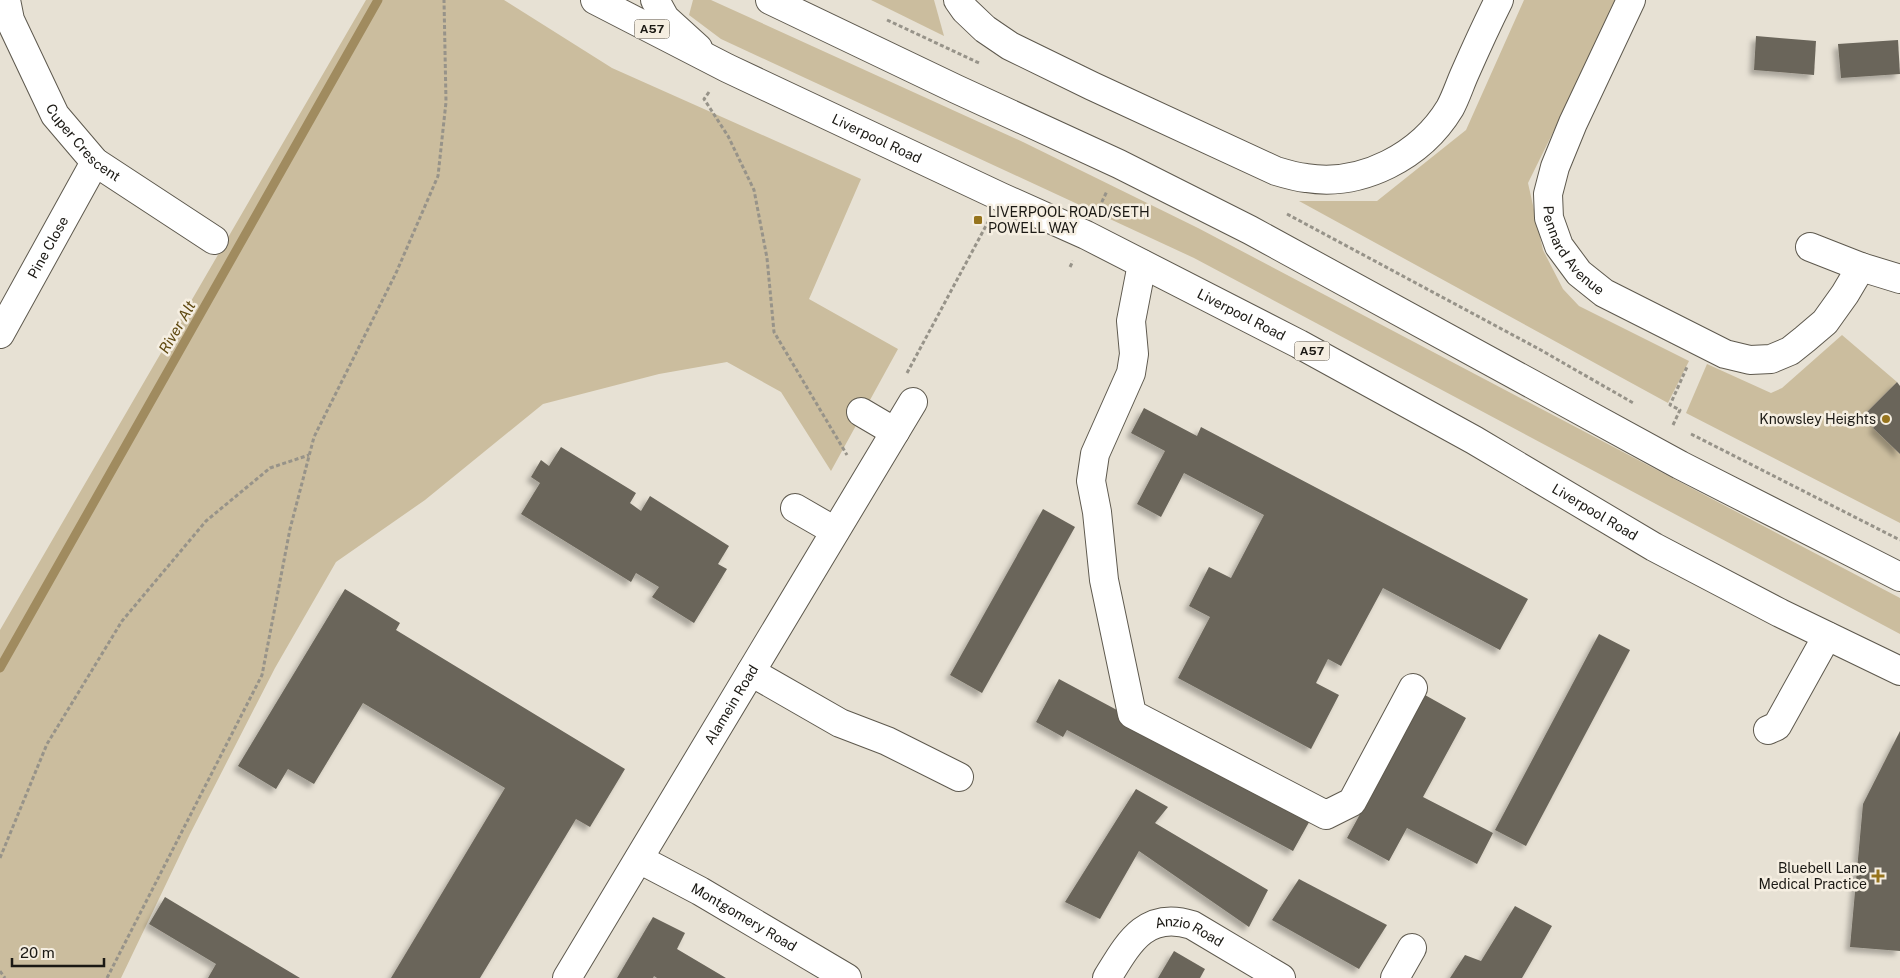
<svg xmlns="http://www.w3.org/2000/svg" width="1900" height="978" font-family="'Public Sans',sans-serif">
<style>
.green{fill:#cbbd9e}
.lines{fill:none;stroke-linecap:round;stroke-linejoin:round}
.stream{stroke:#a08b5f;stroke-width:9}
.building{fill:#6a655a;filter:url(#shadow)}
.minor-casing{stroke:#5e594e;stroke-width:30}
.major-casing{stroke:#5e594e;stroke-width:30}
.highway-casing{stroke:#5e594e;stroke-width:30}
.path{stroke:#979389;stroke-width:3;stroke-dasharray:4 2.5;stroke-linecap:butt}
.minor{stroke:#fff;stroke-width:28}
.major{stroke:#fff;stroke-width:28}
.highway{stroke:#fff;stroke-width:28}
.poi-dot{fill:#96741d;stroke:#f5eee1;stroke-width:2}
.labels{text-anchor:middle;dominant-baseline:central;stroke-width:5;stroke-linejoin:round;paint-order:stroke}
.shield{fill:#f5eee1;stroke:#5c5952;stroke-width:1}
.shield-label{font-size:12px;font-weight:bold;fill:#1b1914}
.street-label{font-size:14px;fill:#1b1914;stroke:#f5eee1}
.poi-label{font-size:14px;fill:#1b1914;stroke:#f5eee1;text-anchor:end}
.water-label{font-size:15px;font-style:italic;fill:#5e480f;stroke:#f5eee1}
</style>
<defs>
<filter id="shadow"><feDropShadow dx="-4.5" dy="4.5" stdDeviation="2.5" flood-color="#0004"/></filter>
</defs>
<rect width="100%" height="100%" fill="#e7e1d4"/>
<g class="green">
<path d="M366 0H504L612 68 861 179 809 299 898 349 831 471 781 392 727 362 659 374 543 404 425 500 336 562 275 668 190 834 121 978H0V630Z"/>
<path d="M693 0H711L1023 142 1198 228 1900 598V634L1194 258 721 39 689 15Z"/>
<path d="M871 0H934L944 36Z"/>
<path d="M1524 0H1616V5L1528 183 1543 250 1563 289 1579 306 1689 361 1668 403 1299 201H1377L1466 130Z"/>
<path d="M1842 335 1897 382 1866 413 1877 424 1873 428 1900 454V523L1686 413 1707 364 1771 393 1782 388Z"/>
</g>
<g class="lines">
<path class="stream" d="M0 668 378 0"/>
</g>
<g class="building">
<path d="M1756 36 1816 41 1814 75 1754 70Z"/>
<path d="M1898 40 1900 74 1841 78 1838 44Z"/>
<path d="M1897 382 1900 386V454L1873 428 1877 424 1866 413Z"/>
<path d="M1144 408 1197 436 1201 427 1528 599 1500 650 1383 588 1341 666 1328 659 1316 683 1339 695 1311 749 1178 678 1210 617 1189 606 1209 567 1231 578 1264 515 1184 473 1161 517 1137 504 1165 451 1131 433Z"/>
<path d="M561 447 636 493 630 503 641 511 650 496 729 546 718 564 727 569 694 623 652 597 659 587 636 573 631 582 521 514 540 483 531 477 541 460 549 466Z"/>
<path d="M1043 509 1075 527 982 693 950 675Z"/>
<path d="M345 589 400 623 396 630 625 769 590 827 576 819 480 978H391L505 788 363 703 314 784 288 769 276 789 238 766Z"/>
<path d="M1599 634 1630 650 1526 846 1495 830Z"/>
<path d="M1059 679 1313 815 1293 851 1067 730 1063 737 1036 722Z"/>
<path d="M1425 695 1466 718 1423 797 1493 833 1477 864 1407 828 1389 861 1347 838Z"/>
<path d="M1900 731V951L1850 947 1863 804Z"/>
<path d="M1136 789 1168 807 1155 823 1268 890 1249 927 1139 851 1100 919 1065 902Z"/>
<path d="M1299 879 1387 925 1359 969 1272 920Z"/>
<path d="M165 897 300 978H208L216 964 149 924Z"/>
<path d="M1515 906 1552 926 1522 978H1450L1465 955 1481 961Z"/>
<path d="M653 917 685 933 677 949 726 978H657L654 976 653 978H617Z"/>
<path d="M1174 951 1205 969 1200 978H1158Z"/>
</g>
<g class="lines">
<defs>
<g id="minor">
<path id="s1" d="M6 0 10 20 55 115 95 162 214 240"/>
<path d="M958 0 965 10 985 29 1010 46 1092 86 1276 171C1286 174 1296 177 1306 178 1362 187 1421 156 1450 108 1456 97 1460 84 1465 73 1476 48 1487 24 1499 0"/>
<path id="s2" d="M1631 0 1573 123 1555 167 1548 194 1549 218 1559 246 1579 273 1604 293 1725 354 1750 360 1771 359 1790 351 1805 339 1825 322 1845 294 1861 267"/>
<path d="M1810 247 1861 267 1900 279"/>
<path d="M1142 264 1131 321 1134 354 1131 373 1095 454 1091 481 1097 512 1104 580 1132 714 1326 815 1352 802 1413 688"/>
<path id="s3" d="M0 334 95 162"/>
<path d="M861 412 895 432"/>
<path d="M795 508 835 531"/>
<path d="M751 672 840 723 887 741 959 777"/>
<path d="M1768 730 1777 726 1827 636"/>
<path id="s4" d="M639 859 700 891 847 978"/>
<path id="s5" d="M567 978 913 402"/>
<path id="s6" d="M1107 978C1128 944 1145 910 1192 925L1281 978"/>
<path d="M1395 978 1412 948"/>
</g>
<path id="major" d="M655 0 665 18 698 48"/>
<g id="highway">
<path id="s7" d="M595 0 727 68 1001 197 1086 235 1299 344 1474 440 1654 547 1780 613 1900 671"/>
<path d="M770 0 956 89 1119 164 1250 230 1680 465 1900 577"/>
</g>
</defs>
<use href="#minor" class="minor-casing"/>
<use href="#major" class="major-casing"/>
<use href="#highway" class="highway-casing"/>
<g class="path">
<path d="M887 20 979 63"/>
<path d="M709 92 704 99 728 136 754 190 767 258 774 332 847 455"/>
<path d="M1099 208 1107 191"/>
<path d="M1287 214 1539 349 1635 404"/>
<path d="M1070 267 1073 261"/>
<path d="M907 373 988 222"/>
<path d="M1673 425 1680 410 1670 405 1687 367"/>
<path d="M1691 434 1900 540"/>
<path d="M0 858 47 744 122 621 206 521 270 468 309 455"/>
<path d="M0 971 5 978"/>
<path d="M107 978 262 675 290 529 314 437 396 273 438 176 446 102 444 0"/>
</g>
<use href="#minor" class="minor"/>
<use href="#major" class="major"/>
<use href="#highway" class="highway"/>
</g>
<g class="poi-dot">
<rect x="973" y="215" width="10" height="10" rx="2.5"/>
<circle cx="1886" cy="419" r="5"/>
<path d="M1875.5 868.5h5v5h5v5h-5v5h-5v-5h-5v-5h5z"/>
</g>
<g class="labels">
<g class="shield">
<rect x="634.5" y="19.5" width="35" height="19" rx="4"/>
<rect x="1294.5" y="341.5" width="35" height="19" rx="4"/>
</g>
<g class="shield-label">
<text x="652" y="29">A57</text>
<text x="1312" y="351">A57</text>
</g>
<g class="street-label">
<text stroke="none"><textPath href="#s7" startOffset="314">Liverpool Road</textPath></text>
<text stroke="none"><textPath href="#s1" startOffset="165">Cuper Crescent</textPath></text>
<text stroke="none"><textPath href="#s2" startOffset="276">Pennard Avenue</textPath></text>
<text stroke="none"><textPath href="#s3" startOffset="99">Pine Close</textPath></text>
<text stroke="none"><textPath href="#s7" startOffset="719">Liverpool Road</textPath></text>
<text stroke="none"><textPath href="#s7" startOffset="1124">Liverpool Road</textPath></text>
<text stroke="none"><textPath href="#s5" startOffset="319">Alamein Road</textPath></text>
<text stroke="none"><textPath href="#s4" startOffset="120">Montgomery Road</textPath></text>
<text stroke="none"><textPath href="#s6" startOffset="110">Anzio Road</textPath></text>
</g>
<g class="poi-label">
<text x="988" y="212" text-anchor="start">LIVERPOOL ROAD/SETH<tspan x="988" dy="16">POWELL WAY</tspan></text>
<text x="1876" y="419">Knowsley Heights</text>
<text x="1867" y="868">Bluebell Lane<tspan x="1867" dy="16">Medical Practice</tspan></text>
</g>
<g class="water-label">
<text transform="translate(177 327) rotate(-60)">River Alt</text>
</g>
</g>
<path d="M12 958v8h92v-8" fill="none" stroke="#1b1914" stroke-width="2.5"/>
<text x="20" y="958" font-size="15" fill="#1b1914" stroke="#f5eee1" stroke-width="4" paint-order="stroke">20 m</text>
</svg>
